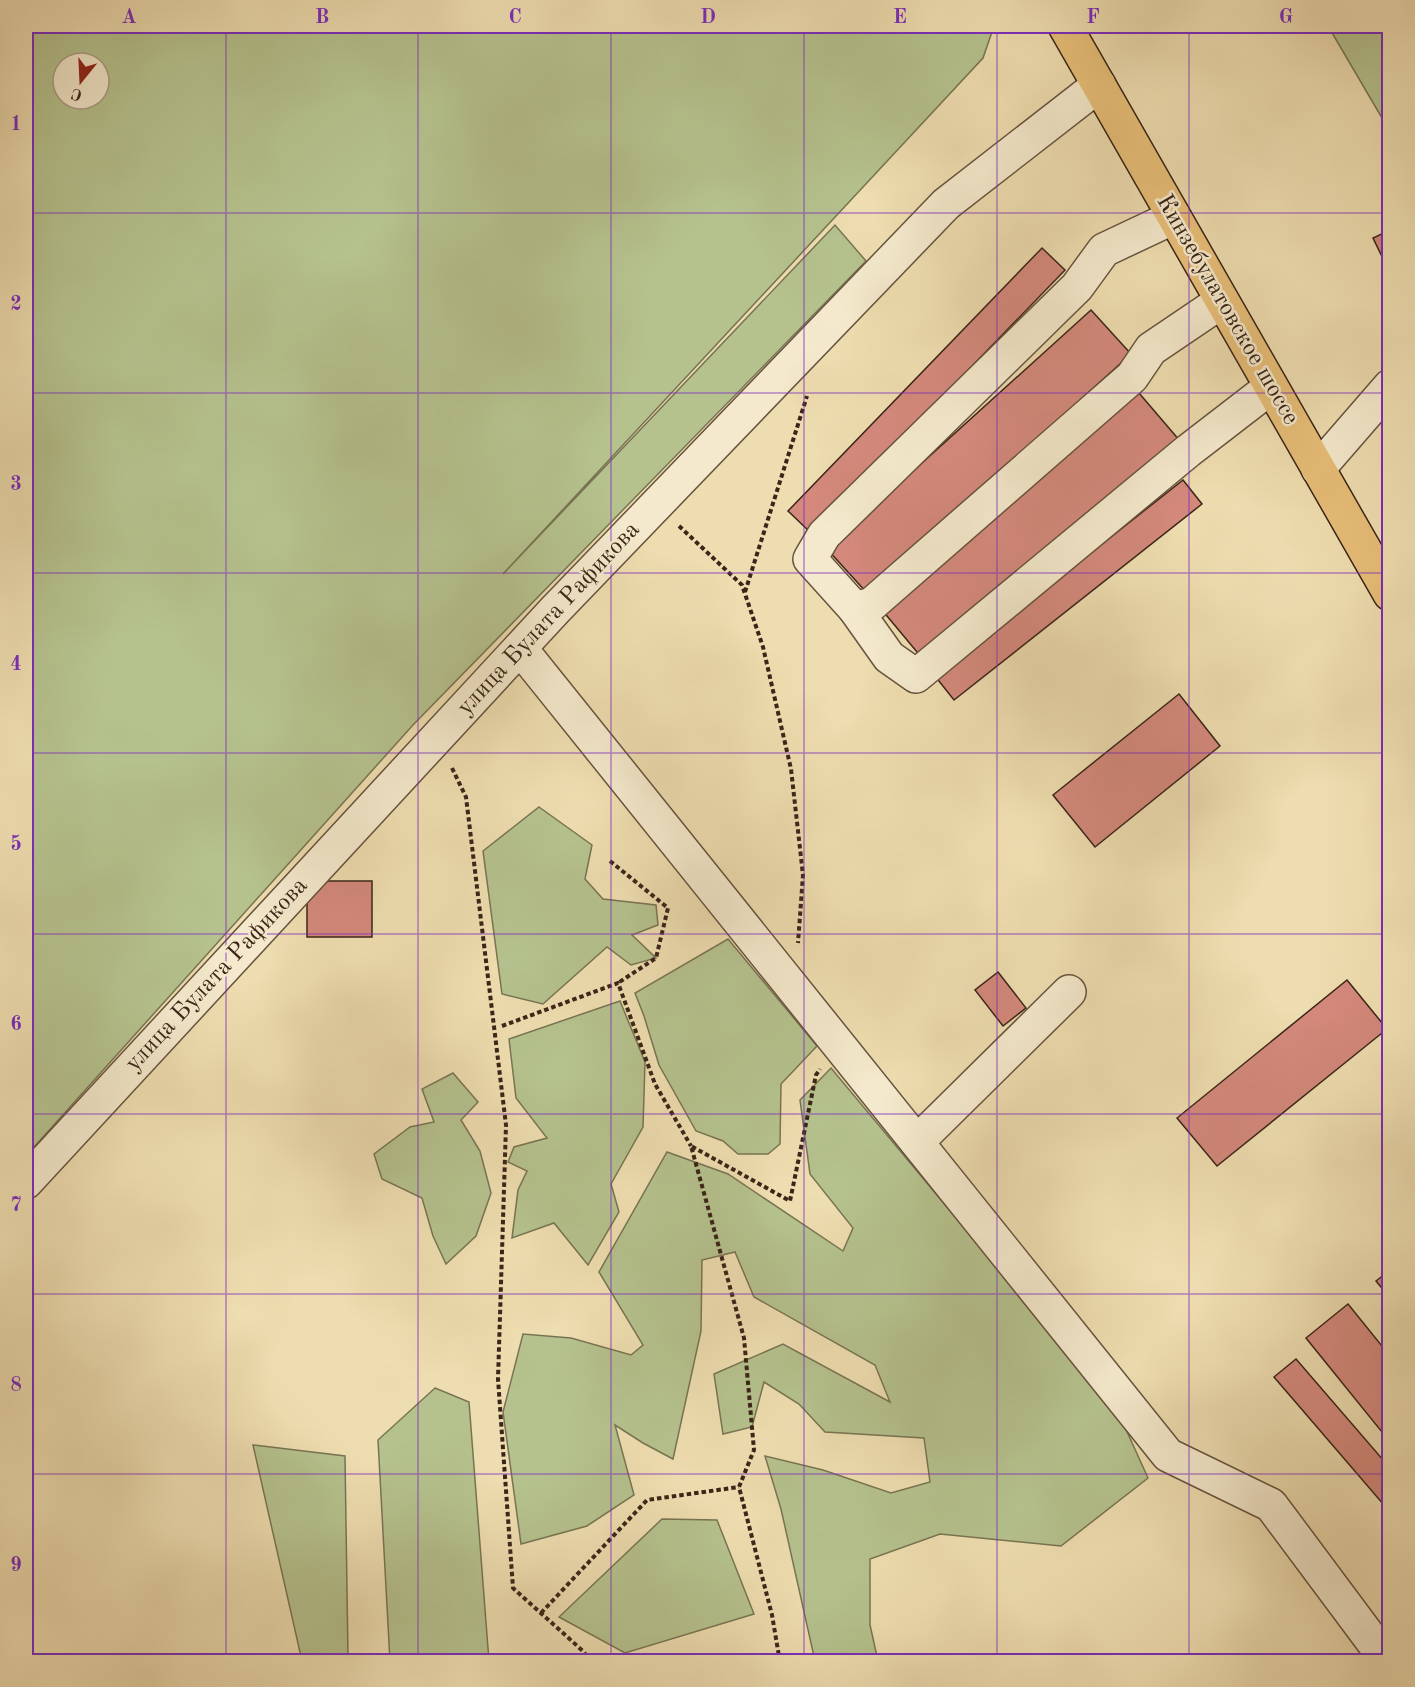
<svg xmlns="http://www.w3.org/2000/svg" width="1415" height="1687" font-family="'Old Standard TT',serif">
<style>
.green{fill:#b5c28e;stroke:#787453;stroke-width:1.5;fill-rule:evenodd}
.building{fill:#d4897c;stroke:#3a2518;stroke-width:1.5}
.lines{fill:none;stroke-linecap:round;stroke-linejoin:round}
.minor-casing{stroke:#67533e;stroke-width:36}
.major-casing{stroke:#3a2518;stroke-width:36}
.path{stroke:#3a2518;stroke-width:4;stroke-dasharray:4.5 3;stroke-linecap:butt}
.minor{stroke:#f4e9cc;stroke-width:33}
.major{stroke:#e7be78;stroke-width:33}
.grid{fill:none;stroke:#7b2cbf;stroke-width:1.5;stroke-opacity:0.55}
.labels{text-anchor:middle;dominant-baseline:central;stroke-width:5;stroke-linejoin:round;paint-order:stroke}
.street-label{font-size:24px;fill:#3a2518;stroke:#f4e9cc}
.neatline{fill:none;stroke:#7b2cbf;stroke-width:2}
.grid-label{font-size:20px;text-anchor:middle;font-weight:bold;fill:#7b2cbf}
</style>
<rect width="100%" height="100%" fill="#eeddb0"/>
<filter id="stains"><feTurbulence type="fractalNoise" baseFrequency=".00333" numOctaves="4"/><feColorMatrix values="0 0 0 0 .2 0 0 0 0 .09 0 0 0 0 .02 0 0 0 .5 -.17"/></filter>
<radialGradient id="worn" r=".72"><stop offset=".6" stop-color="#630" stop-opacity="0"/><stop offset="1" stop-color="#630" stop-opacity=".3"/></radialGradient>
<g class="green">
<path d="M26 26H994L983 58 503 574 835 225 866 261 413 725 26 1156ZM63 63H99V99H63Z"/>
<path d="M1328 26H1389V130Z"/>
<path d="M539 807 592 845 585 879 603 899 656 905 658 925 632 935 656 958 631 965 607 947 543 1004 502 994 483 851Z"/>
<path d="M728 939 817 1046 781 1084 780 1144 768 1154H738L723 1141 696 1131 659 1065 644 1016 635 993Z"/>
<path d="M620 1001 645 1062 643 1127 611 1184 619 1212 588 1265 554 1223 512 1238 518 1190 527 1171 508 1162 514 1147 547 1138 516 1098 509 1039Z"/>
<path d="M831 1068 1118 1412 1148 1478 1061 1546 940 1534 870 1559V1625L878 1661H815L781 1509 765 1456 823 1470 891 1493 930 1482 924 1438 825 1432 799 1404 764 1382 752 1427 723 1434 714 1374 783 1344 890 1402 875 1365 754 1297 735 1252 702 1260 701 1331 673 1459 643 1443 615 1425 634 1495 587 1526 521 1544 503 1412 523 1334 571 1338 631 1355 643 1345 599 1272 667 1152 728 1174 843 1251 853 1228 810 1174 800 1100Z"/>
<path d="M453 1073 478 1102 461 1120 480 1151 491 1193 476 1236 446 1264 433 1236 422 1198 382 1179 374 1154 410 1127 434 1122 422 1089Z"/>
<path d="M435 1388 469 1402 489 1661H390L378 1440Z"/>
<path d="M253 1445 345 1456 348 1657 351 1661H302Z"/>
<path d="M662 1519 717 1520 754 1614 625 1653 559 1617Z"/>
</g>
<g class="building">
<path d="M1390 230V271H1389L1373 238Z"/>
<path d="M1042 248 1065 270 811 533 788 511Z"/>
<path d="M1091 310 1131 354 867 593 827 549Z"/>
<path d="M1139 393 1180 441 922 658 882 610Z"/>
<path d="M1183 480 1202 504 954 700 935 676Z"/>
<path d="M1179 694 1220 746 1095 847 1053 795Z"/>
<path d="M328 881H372V937H307V896Z"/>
<path d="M998 972 1026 1008 1003 1026 975 990Z"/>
<path d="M1347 980 1387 1029 1217 1166 1177 1118Z"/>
<path d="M1390 1270V1298L1376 1281Z"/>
<path d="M1348 1304 1390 1356V1442L1306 1338Z"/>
<path d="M1296 1359 1390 1468V1512L1274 1377Z"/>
</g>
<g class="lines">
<defs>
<g id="minor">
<path d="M1174 217 1104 250 1077 287 824 535 810 559 855 609 872 604 1132 377 1151 349 1222 301"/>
<path d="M1318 469 1390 386"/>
<path d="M855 609 889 657 916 676 1188 451 1271 387"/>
<path d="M520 648 1168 1455 1271 1505 1388 1662"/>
<path d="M917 1142 1069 992"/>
<path d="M26 1182 555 610 946 204 1099 85"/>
</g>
<path id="major" d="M1065 26 1390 594"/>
</defs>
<use href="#minor" class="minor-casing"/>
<use href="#major" class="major-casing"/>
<g class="path">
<path d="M679 526 742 585 763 647 791 769 803 875 798 943"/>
<path d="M745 592 807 396"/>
<path d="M452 768 466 797 506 1125 498 1379 513 1588 584 1652 590 1662"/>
<path d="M610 861 668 908 656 958 618 983"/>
<path d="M502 1026 618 983 655 1084 691 1146"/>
<path d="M541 1613 647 1500 739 1487"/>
<path d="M780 1662 772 1615 739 1487 754 1450 744 1338 691 1146 790 1201 816 1075 820 1069"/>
</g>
<use href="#minor" class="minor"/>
<use href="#major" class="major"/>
</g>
<path class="grid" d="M226 26V1662M418 26V1662M611 26V1662M804 26V1662M997 26V1662M1189 26V1662M26 213H1390M26 393H1390M26 573H1390M26 753H1390M26 934H1390M26 1114H1390M26 1294H1390M26 1474H1390"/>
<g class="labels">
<g class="street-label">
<text transform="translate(1227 310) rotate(60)">Кинзебулатовское шоссе</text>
<text transform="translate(549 619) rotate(-47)">улица Булата Рафикова</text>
<text transform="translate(217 975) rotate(-47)">улица Булата Рафикова</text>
</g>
</g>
<rect width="1415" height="1687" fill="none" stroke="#eeddb0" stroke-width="66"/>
<g transform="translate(81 81) rotate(198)"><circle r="28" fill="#f4e9cc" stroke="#aa9b84" stroke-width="1.5"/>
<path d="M0-4.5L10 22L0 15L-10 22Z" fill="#8f2418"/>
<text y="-9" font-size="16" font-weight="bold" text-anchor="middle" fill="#3a2518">С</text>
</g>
<rect x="33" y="33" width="1349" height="1621" class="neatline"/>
<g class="grid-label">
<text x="129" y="23">A</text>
<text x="322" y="23">B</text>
<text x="515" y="23">C</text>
<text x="708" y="23">D</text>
<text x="900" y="23">E</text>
<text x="1093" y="23">F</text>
<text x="1286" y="23">G</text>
<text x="16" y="130">1</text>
<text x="16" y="310">2</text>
<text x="16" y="490">3</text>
<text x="16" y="670">4</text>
<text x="16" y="850">5</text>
<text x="16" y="1030">6</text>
<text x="16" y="1211">7</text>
<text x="16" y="1391">8</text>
<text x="16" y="1571">9</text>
</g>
<rect width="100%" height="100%" filter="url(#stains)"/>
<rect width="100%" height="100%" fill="url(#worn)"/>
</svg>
